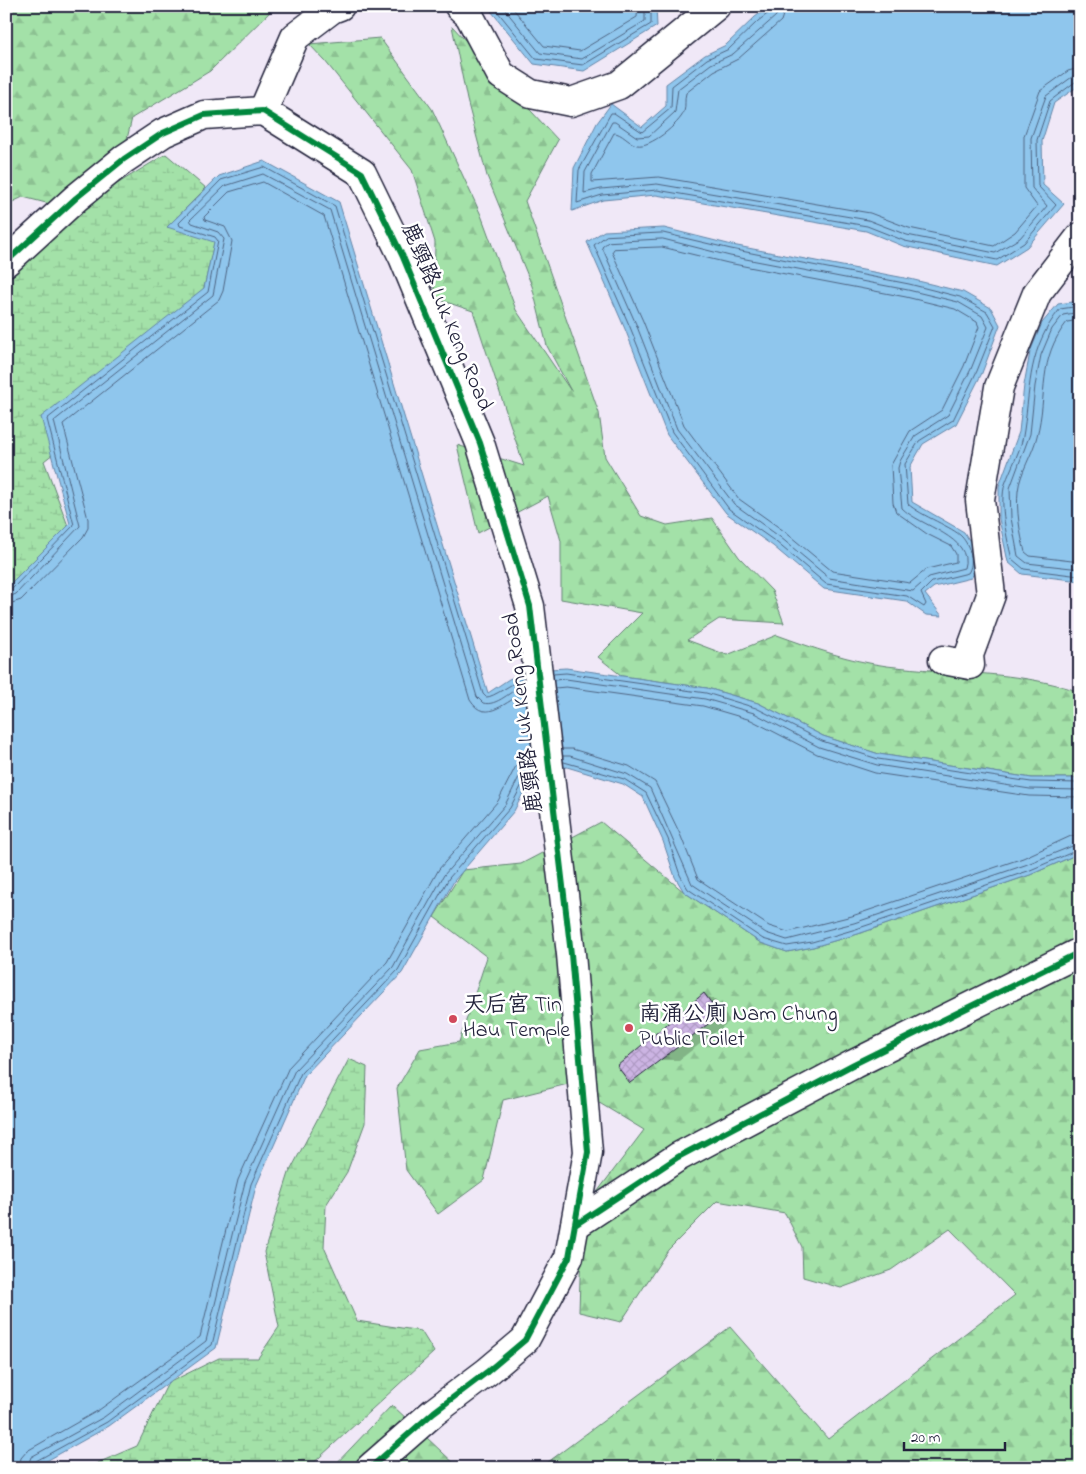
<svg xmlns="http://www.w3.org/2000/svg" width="1086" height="1474" font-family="'Indie Flower','LXGW WenKai TC',sans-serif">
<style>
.forest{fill:url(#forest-firs);stroke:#628272}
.wetland{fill:url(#wetland-marsh);stroke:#628272}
.water{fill:#8fc6ed;stroke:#6384a6}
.shadow{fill:#0003}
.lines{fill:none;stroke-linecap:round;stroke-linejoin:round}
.shore{stroke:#4e6482;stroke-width:1}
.building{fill:url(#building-cross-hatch);stroke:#22223b}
.street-casing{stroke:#22223b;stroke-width:31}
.secondary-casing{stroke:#22223b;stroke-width:31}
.street{stroke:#fff;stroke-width:28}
.secondary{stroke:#fff;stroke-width:28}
.cycleway-casing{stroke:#fff;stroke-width:9}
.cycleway{stroke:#00873e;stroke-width:6}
.poi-dot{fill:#d1495b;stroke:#fff;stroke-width:2}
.labels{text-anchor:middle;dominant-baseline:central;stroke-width:5;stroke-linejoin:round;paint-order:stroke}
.street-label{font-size:22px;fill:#22223b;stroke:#fff}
.poi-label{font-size:22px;fill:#22223b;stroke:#fff;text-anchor:start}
</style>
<defs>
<pattern id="forest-firs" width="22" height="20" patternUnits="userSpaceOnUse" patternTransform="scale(1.25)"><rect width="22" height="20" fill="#a3e1a8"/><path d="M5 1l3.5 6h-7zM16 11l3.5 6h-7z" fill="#8cc192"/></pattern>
<pattern id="wetland-marsh" width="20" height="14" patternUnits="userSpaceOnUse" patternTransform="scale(1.25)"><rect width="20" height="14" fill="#a3e1a8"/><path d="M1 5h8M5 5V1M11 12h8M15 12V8" fill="none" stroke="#8cc192"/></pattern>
<pattern id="building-cross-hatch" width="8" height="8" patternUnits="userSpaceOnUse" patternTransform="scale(1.25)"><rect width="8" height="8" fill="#ccb4e3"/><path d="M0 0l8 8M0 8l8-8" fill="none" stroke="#af9ac4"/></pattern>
</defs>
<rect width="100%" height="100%" fill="#f0e8f7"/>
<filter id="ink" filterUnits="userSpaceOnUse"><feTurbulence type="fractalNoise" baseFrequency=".02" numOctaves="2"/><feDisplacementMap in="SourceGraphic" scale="10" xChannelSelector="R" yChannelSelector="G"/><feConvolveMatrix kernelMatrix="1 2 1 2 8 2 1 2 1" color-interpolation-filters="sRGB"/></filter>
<g filter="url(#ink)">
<g class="forest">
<path d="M6 6H276L210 71 132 118 108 219 23 197 6 205Z"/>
<path d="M452 26 558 140 525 201 599 413 605 457 641 516 667 525 712 518 739 557 772 591 784 623 719 619 687 640 727 655 777 635C813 648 849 661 887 666 952 674 1017 670 1080 692V778H1032L879 754 823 736 758 703 707 688 622 676 598 657 642 613 561 599V541L548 496 478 533 457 445 524 466 473 311 434 298 435 242 412 170 325 61 309 44 380 38 432 109 481 215 516 310 571 391 547 346 532 286 487 176 467 100Z"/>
<path d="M601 822 684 892 761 943 787 952 813 947 858 934 1030 875 1080 853V1468H540L730 1327 828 1439 1015 1295 950 1229 891 1270 841 1288 803 1277 802 1247 785 1213 717 1201 668 1250 621 1322 579 1312 582 1212 644 1130 568 1084 503 1100 484 1180 438 1214 406 1170 397 1088 420 1049 459 1042 487 957 434 917 463 870 521 864Z"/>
<path d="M392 1405 459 1468H332Z"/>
</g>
<g class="wetland">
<path d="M166 154 206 188 167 227 216 234 204 288 82 431 44 461 71 534 6 594V261L74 210Z"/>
<path d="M349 1059 367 1067 365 1123 347 1172 326 1205 324 1247 357 1321 421 1331 434 1352 308 1468H86L137 1446 168 1383 219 1358H258L279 1327 264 1252 289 1173Z"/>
</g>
<g class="water">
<path d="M487 6H656L657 26 584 71 534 64Z"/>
<path d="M770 6H1080V85L1054 103 1042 141 1043 185 1064 204 1027 247 997 266 903 246 866 231 656 195 603 200 572 211 574 168 597 123 611 104 642 127 666 106V84L705 55 726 45 755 17Z"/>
<path d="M264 161 339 202 488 693 509 679 533 670 566 668 707 688 758 703 823 736 879 754 1032 778H1080V853L1030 875 858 934 813 947 787 952 761 943 684 892 675 877 663 841 643 797 623 784 567 767 544 770 531 778 514 811 454 881 402 973 305 1075 256 1186 216 1348 109 1426 34 1468H6V588L70 524 41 417 204 288 214 242 167 227 219 176Z"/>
<path d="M664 228 732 245 910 279 963 292 991 308 1000 325 982 373 956 424 923 444 910 467 912 502 964 532 974 548 977 569 971 578 934 587 925 594 942 616 926 615 906 601 824 589 773 546 726 513 667 435 625 329 587 242 604 231Z"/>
<path d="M1080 301V581L1022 574 1008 562 999 519V486L1019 432 1024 385 1030 352 1042 323 1058 304Z"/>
</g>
<path class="shadow" d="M704 994 715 1000 730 1021 679 1060H641Z"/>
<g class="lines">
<g class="shore">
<path d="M493 6 536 59 583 65 651 24V6"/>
<path d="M502 6 540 53 582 59 645 21V6"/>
<path d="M511 6 544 46 580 51 637 17 638 6"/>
<path d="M772 6 770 12 758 21 729 49 707 59 672 86 671 108 642 132 614 113H611L579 170 577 203 602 195 657 190 867 226 905 241 997 260 1024 243 1056 205 1038 186 1037 140 1050 101 1075 82H1080"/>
<path d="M779 6 776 16 733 54 711 64 678 89 675 112 649 136 637 137 615 122H612L585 172 584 193 601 189 657 184 868 220 907 235 995 253 1020 238 1047 206 1032 188 1031 138 1046 96 1072 77 1080 75"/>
<path d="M786 6 781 21 738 59 714 71 686 93C684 99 686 106 684 112 679 124 650 148 637 145 628 143 622 133 614 133L592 174V182L659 177 870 213 909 228 994 246 1015 232 1037 206 1024 188V136L1040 91 1068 71 1080 68"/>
<path d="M663 233 731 249 909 284 960 297 987 312 995 326 977 371 953 420 919 441 905 464 908 504C921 516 953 527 962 537 970 546 975 563 968 573L932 582 921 593 926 604 924 607 907 596 826 584 776 542 729 509 672 432 630 327 594 245 606 236Z"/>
<path d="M663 239 730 256 908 290 958 302 982 316 988 327 971 369 948 415 915 436 900 461 898 468 902 508C919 526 974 537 964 568L929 577 913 591 829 578 780 537 734 504 677 429 636 324 602 247 608 242Z"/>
<path d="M662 247 728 263 906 297 955 309 977 322 979 327 964 366 942 410 910 431 891 465 893 503 896 512 927 534 951 546 956 554V562L927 569 910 583 832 571 784 531 739 499 684 425 643 321 612 252 614 249Z"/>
<path d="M1080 306 1060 309C1028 349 1031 383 1024 430 1022 449 1011 467 1005 484 999 503 1007 540 1012 559L1024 569 1080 576"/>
<path d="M1080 312 1063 315 1052 329 1041 355 1035 386 1030 434 1010 488 1011 518 1018 556 1027 563 1080 569"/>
<path d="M1080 320 1067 322C1037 360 1048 394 1037 436 1033 454 1020 472 1018 491 1016 510 1020 533 1025 552L1030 556 1080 562"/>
<path d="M6 591 12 589 74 525 47 419 208 292 218 241 215 237 180 226 179 223 221 180 264 167 335 206 483 694 486 697C493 698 513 682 523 679"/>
<path d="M6 598 16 594 80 526 54 421 213 295 224 239 218 232 192 223 190 220 225 186 263 174 330 210 477 697 483 703C497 707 511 690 524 685"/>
<path d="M6 605 21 600 83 537 88 528V519L63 424 219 300 223 291 232 241 225 227 205 220 204 217 229 192 263 182 324 216 470 700C486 726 507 699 525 693"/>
<path d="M553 674 566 673 706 693 756 708 822 741 878 759 1031 782 1080 783"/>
<path d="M554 680 566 679 705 699 754 713 819 747 877 765 1030 789 1080 790"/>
<path d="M555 688 566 687 703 706 751 720 817 754 875 773 1029 796 1080 797"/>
<path d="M562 749H572L629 766 655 782 680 834 698 879 769 926 788 932 852 916 1023 858 1071 836 1080 835"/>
<path d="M563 756H570L627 774 650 788 692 884 766 933 787 940 854 923 1025 865 1080 843"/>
<path d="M564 762 624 779 646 793 668 839 680 875 688 889 763 939 787 946 812 942 856 929 1028 871 1080 849"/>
<path d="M19 1468 21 1458 27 1451 99 1410 200 1337 238 1180 289 1067 387 962 439 869 498 801 516 766 532 755"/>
<path d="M27 1468 31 1457 104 1417 206 1341 245 1182 295 1070 393 967 444 875 505 805 522 771 533 763"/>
<path d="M33 1468 36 1461 107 1422 212 1345 251 1184 301 1073 398 970 449 878 510 808 527 775 534 770"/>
</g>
</g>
<path class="building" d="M704 993 720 1015 630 1083 617 1066Z"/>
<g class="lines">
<defs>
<g id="street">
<path d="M459 6 469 15 501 75 531 94 571 102 619 85 716 6"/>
<path d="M263 111 295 37 332 9 340 6"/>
<path d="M943 660 970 665 969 655 991 595 980 500 999 387 1037 293 1080 237"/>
<path d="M575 1225 678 1157 854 1064 1080 952"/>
</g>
<path id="secondary" d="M6 262 76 198 124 159 163 133 204 115 263 111 362 173 403 257 480 443 530 606 571 954 588 1152 569 1257 525 1340 487 1372 434 1412 370 1468"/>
</defs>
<use href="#street" class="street-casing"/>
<use href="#secondary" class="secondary-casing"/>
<use href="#street" class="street"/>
<use href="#secondary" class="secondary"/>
<defs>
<g id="cycleway">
<path d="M6 262 76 198 124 159 163 133 204 115 263 111 362 173 403 257 480 443 530 606 571 954 588 1152 569 1257 525 1340 487 1372 434 1412 370 1468"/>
<path d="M575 1225 678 1157 854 1064 1080 952"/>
</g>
</defs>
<use href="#cycleway" class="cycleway-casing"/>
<use href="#cycleway" class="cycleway"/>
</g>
</g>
<g class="poi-dot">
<circle cx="453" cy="1019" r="5"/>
<circle cx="629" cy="1028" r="5"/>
</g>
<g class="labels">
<g class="street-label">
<text transform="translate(446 317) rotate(67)">鹿頸路 Luk Keng Road</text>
<text transform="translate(524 713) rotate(-97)">鹿頸路 Luk Keng Road</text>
</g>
<g class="poi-label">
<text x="463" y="1006">天后宮 Tin<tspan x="463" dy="25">Hau Temple</tspan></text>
<text x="639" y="1015">南涌公廁 Nam Chung<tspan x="639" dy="25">Public Toilet</tspan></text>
</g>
</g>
<rect width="1086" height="1474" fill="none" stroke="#fff" stroke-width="25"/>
<rect x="12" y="12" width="1061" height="1449" fill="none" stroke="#22223b" stroke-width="2" filter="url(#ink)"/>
<path d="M904 1442v8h101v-8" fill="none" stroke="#22223b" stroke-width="2.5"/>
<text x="911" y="1442" font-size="15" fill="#22223b" stroke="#ffffff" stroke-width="4" paint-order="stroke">20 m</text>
</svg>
